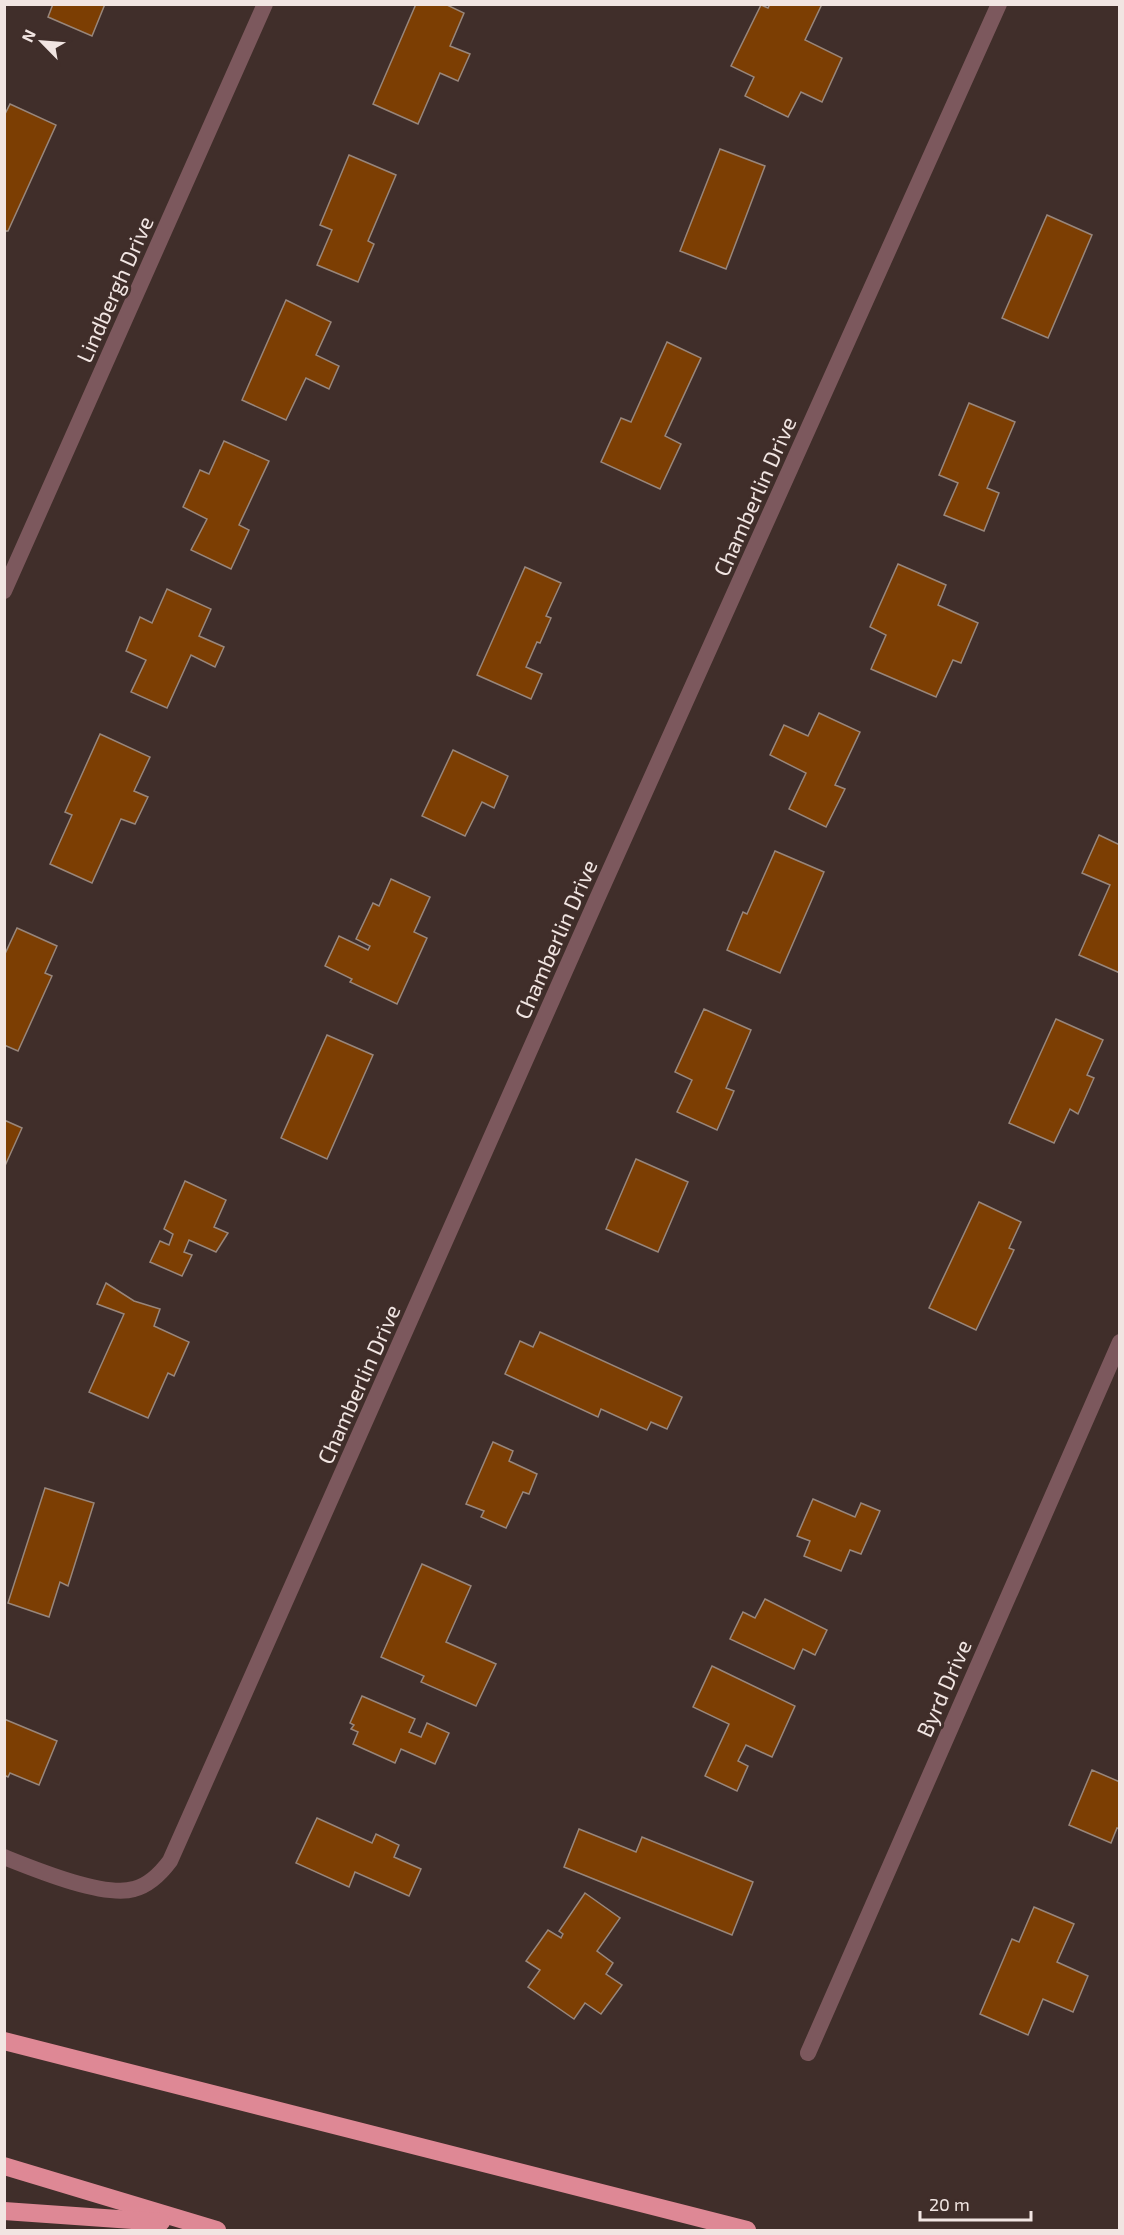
<svg xmlns="http://www.w3.org/2000/svg" width="1124" height="2235" font-family="'Exo 2',sans-serif">
<style>
.building{fill:#7c3e03;stroke:#98867b;stroke-width:1.5}
.lines{fill:none;stroke-linecap:round;stroke-linejoin:round}
.minor{stroke:#7c585d;stroke-width:16}
.motorway{stroke:#de8895;stroke-width:18}
.labels{text-anchor:middle;dominant-baseline:central;stroke-width:6;stroke-linejoin:round;paint-order:stroke}
.street-label{font-size:22px;fill:#f1e5e2;stroke:#402e2a}
</style>
<rect width="100%" height="100%" fill="#402e2a"/>
<g class="building">
<path d="M53 4H105L92 36 48 17Z"/>
<path d="M416 4H445L464 13 450 46 470 54 458 81 440 73 418 124 373 104Z"/>
<path d="M770 4H822L805 40 842 58 822 102 801 92 788 117 745 96 754 77 731 66 761 5 768 8Z"/>
<path d="M10 104 56 125 8 231H6L4 234V116Z"/>
<path d="M720 149 765 166 726 269 680 251Z"/>
<path d="M349 155 396 175 368 241 374 244 358 282 317 265 332 230 320 225Z"/>
<path d="M1047 215 1092 235 1048 338 1002 318Z"/>
<path d="M286 300 331 322 316 355 339 366 329 389 306 378 286 420 242 400Z"/>
<path d="M667 342 701 358 665 436 681 444 660 489 601 462 621 418 631 422Z"/>
<path d="M969 403 1015 422 987 488 999 493 984 531 944 515 958 483 939 475Z"/>
<path d="M224 441 269 461 239 525 249 530 231 569 191 550 207 519 183 507 200 470 209 474Z"/>
<path d="M898 564 946 585 938 605 978 623 961 663 953 660 936 697 871 669 886 635 870 627Z"/>
<path d="M525 567 561 583 546 616 551 618 540 643 537 642 526 667 542 674 531 699 477 675Z"/>
<path d="M167 589 211 609 199 636 224 647 215 667 191 655 167 708 131 692 146 660 126 651 140 617 152 623Z"/>
<path d="M819 713 860 732 835 785 845 789 826 827 789 809 806 773 770 755 784 725 808 736Z"/>
<path d="M100 734 150 757 134 791 148 797 135 824 121 819 92 883 50 864 72 815 65 812Z"/>
<path d="M453 750 508 776 494 808 482 802 465 836 422 816Z"/>
<path d="M1099 835 1120 845V973L1079 955 1110 885 1082 873Z"/>
<path d="M775 851 824 872 780 973 727 950 743 912 747 914Z"/>
<path d="M391 879 430 897 414 932 427 938 397 1004 350 982 352 979 325 966 339 936 368 950 370 946 356 939 373 903 379 906Z"/>
<path d="M17 928 57 946 45 973 52 976 18 1051 4 1045V956Z"/>
<path d="M704 1009 751 1030 726 1088 734 1091 717 1130 677 1112 692 1080 675 1072Z"/>
<path d="M1056 1019 1103 1040 1087 1075 1094 1078 1078 1114 1070 1109 1054 1143 1009 1123Z"/>
<path d="M327 1035 373 1055 327 1159 281 1138Z"/>
<path d="M4 1120 22 1128 4 1168Z"/>
<path d="M636 1159 688 1182 658 1252 606 1229Z"/>
<path d="M185 1181 226 1200 214 1227 228 1233 216 1252 189 1240 184 1252 192 1255 182 1276 150 1262 160 1241 169 1245 173 1234 164 1229Z"/>
<path d="M979 1202 1021 1222 1009 1248 1014 1250 976 1330 929 1308Z"/>
<path d="M106 1283 134 1301 160 1309 154 1326 189 1342 174 1376 168 1373 148 1418 89 1392 124 1314 97 1304Z"/>
<path d="M540 1332 682 1397 667 1429 651 1422 647 1430 601 1409 598 1417 505 1374 520 1341 533 1347Z"/>
<path d="M493 1442 513 1451 509 1461 537 1474 529 1494 523 1492 506 1528 481 1517 484 1511 466 1504Z"/>
<path d="M45 1488 94 1503 68 1586 60 1582 49 1617 8 1603Z"/>
<path d="M813 1499 855 1517 861 1503 880 1511 861 1554 850 1550 841 1571 804 1556 810 1541 797 1536Z"/>
<path d="M422 1564 471 1586 446 1642 496 1664 476 1706 421 1682 424 1676 381 1657Z"/>
<path d="M765 1599 827 1630 815 1655 803 1649 794 1669 730 1639 743 1612 755 1618Z"/>
<path d="M712 1666 795 1706 772 1757 746 1745 738 1761 748 1766 737 1791 705 1776 729 1724 693 1707Z"/>
<path d="M362 1696 415 1719 409 1732 421 1737 427 1723 449 1733 435 1764 401 1749 395 1763 353 1744 358 1732 351 1729 354 1725 350 1723Z"/>
<path d="M4 1719 57 1741 39 1785 10 1773 8 1777 4 1775Z"/>
<path d="M1092 1770 1120 1782V1829L1117 1828 1111 1843 1069 1825Z"/>
<path d="M317 1818 372 1843 376 1834 399 1845 394 1857 421 1869 409 1896 355 1872 349 1887 296 1863Z"/>
<path d="M579 1829 636 1852 642 1837 753 1882 732 1935 564 1867Z"/>
<path d="M585 1893 620 1918 597 1951 613 1963 606 1974 622 1985 601 2014 585 2003 574 2019 528 1987 540 1970 526 1961 548 1930 561 1938 563 1934 559 1931Z"/>
<path d="M1034 1907 1074 1924 1057 1962 1088 1976 1073 2012 1043 1999 1028 2035 980 2014 1012 1939 1019 1942Z"/>
</g>
<g class="lines">
<g class="minor">
<path d="M4 591 265 4"/>
<path d="M4 1857C34 1869 104 1898 134 1889 150 1885 161 1873 170 1861L596 901 999 4"/>
<path d="M808 2053 1120 1342"/>
</g>
<g class="motorway">
<path d="M4 2041 747 2230"/>
<path d="M4 2166 217 2230"/>
<path d="M4 2211 161 2222"/>
</g>
</g>
<g class="labels">
<g class="street-label">
<text transform="translate(114 289) rotate(-66)">Lindbergh Drive</text>
<text transform="translate(754 496) rotate(-66)">Chamberlin Drive</text>
<text transform="translate(555 939) rotate(-66)">Chamberlin Drive</text>
<text transform="translate(358 1384) rotate(-66)">Chamberlin Drive</text>
<text transform="translate(943 1688) rotate(-66)">Byrd Drive</text>
</g>
</g>
<rect width="1124" height="2235" fill="none" stroke="#f1e5e2" stroke-width="12"/>
<g transform="translate(42 42) rotate(295)" stroke="#402e2a" stroke-width="4.5" paint-order="stroke">
<path d="M0-4.5L10 22L0 15L-10 22Z" fill="#f1e5e2"/>
<text y="-9" font-size="16" font-weight="bold" text-anchor="middle" fill="#f1e5e2">N</text>
</g>
<path d="M920 2211v9h111v-9" fill="none" stroke="#f1e5e2" stroke-width="3"/>
<text x="929" y="2211" font-size="18" fill="#f1e5e2" stroke="#402e2a" stroke-width="4.5" paint-order="stroke">20 m</text>
</svg>
